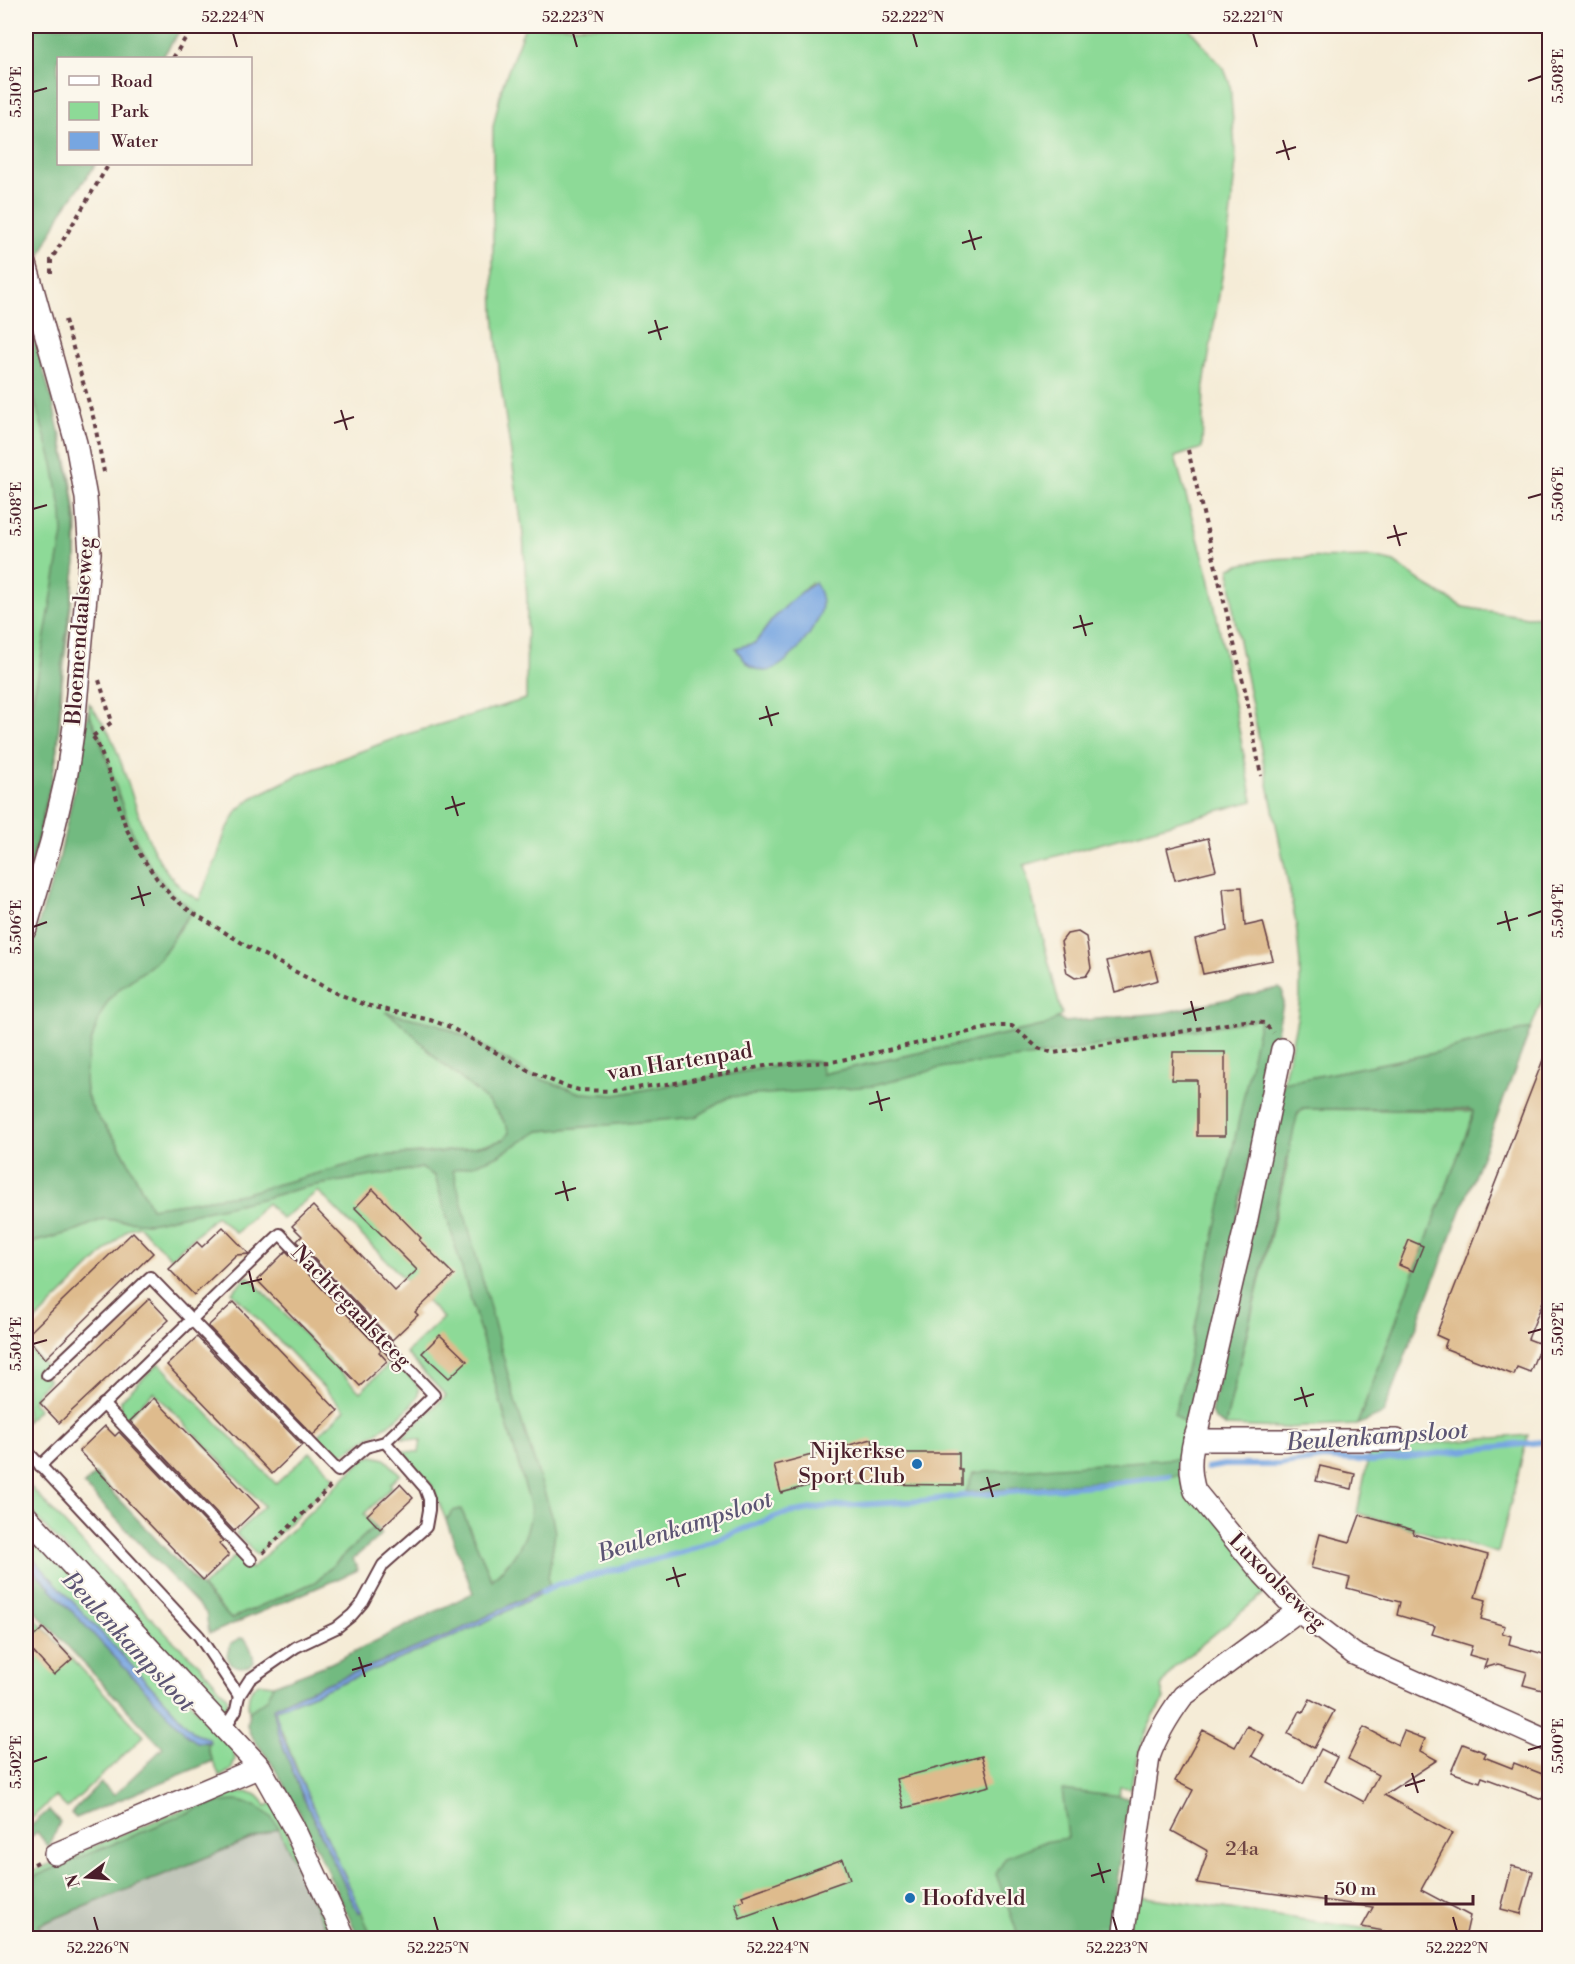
<svg xmlns="http://www.w3.org/2000/svg" width="1575" height="1964" font-family="'Libre Bodoni',serif">
<style>
.industrial{fill:#c1c6ba}
.green{fill:#8dda97;stroke:#6c7c61;stroke-width:1.5;fill-rule:evenodd}
.forest{fill:#72ba80;stroke:#5e6c56;stroke-width:1.5}
.water{fill:#77a6e1;stroke:#606286;stroke-width:1.5}
.lines{fill:none;stroke-linecap:round;stroke-linejoin:round}
.stream{stroke:#77a6e1;stroke-width:6}
.building{fill:#debb8d}
.service-casing{stroke:#643e45;stroke-width:14}
.minor-casing{stroke:#643e45;stroke-width:24}
.path{stroke:#643e45;stroke-width:4;stroke-dasharray:4.5 4.5;stroke-linecap:butt}
.service{stroke:#fff;stroke-width:10}
.minor{stroke:#fff;stroke-width:21}
.ticks{fill:none;stroke:#4a1f2b;stroke-width:2}
.poi-dot{fill:#1f6fb2;stroke:#fbf7ec;stroke-width:2}
.labels{text-anchor:middle;dominant-baseline:central;stroke-width:4.5;stroke-linejoin:round;paint-order:stroke}
.number-label{font-size:20px;fill:#6f4644}
.street-label{font-size:22px;fill:#4a1f2b;stroke:#fbf7ec}
.poi-label{font-size:22px;fill:#4a1f2b;stroke:#fbf7ec;text-anchor:end}
.water-label{font-size:24px;font-style:italic;fill:#5c5574;stroke:#fbf7ec}
.neatline{fill:none;stroke:#4a1f2b;stroke-width:2}
.ticks-label{font-size:15px;text-anchor:middle;fill:#4a1f2b}
</style>
<rect width="100%" height="100%" fill="#fbf7ec"/>
<filter id="ink" filterUnits="userSpaceOnUse"><feTurbulence type="fractalNoise" baseFrequency=".0167" numOctaves="2"/><feDisplacementMap in="SourceGraphic" scale="12" xChannelSelector="R" yChannelSelector="G"/><feConvolveMatrix kernelMatrix="1 2 1 2 8 2 1 2 1" color-interpolation-filters="sRGB"/></filter>
<filter id="wash" filterUnits="userSpaceOnUse"><feTurbulence type="fractalNoise" baseFrequency=".008" numOctaves="4" result="noise"/><feDisplacementMap in="SourceGraphic" scale="24" xChannelSelector="R" yChannelSelector="G"/><feGaussianBlur stdDeviation="1.35" result="paint"/><feColorMatrix in="noise" values="0 0 0 0 0 0 0 0 0 0 0 0 0 0 0 0 0 1.4 0 .05"/><feComposite in="paint" operator="in"/></filter>
<g filter="url(#wash)">
<rect width="100%" height="100%" fill="#f5ecd7"/>
<path class="industrial" d="M275 1806 335 1938H26V1897Z"/>
<g class="green">
<path d="M525 26H1187L1224 69 1230 84 1236 162 1227 247 1204 385 1202 448 1175 457 1209 577 1253 801 1024 865 1062 1015 1047 1025 822 1074 803 1061 616 1095 580 1093 535 1077 472 1040 438 1024 388 1013C391 1015 395 1017 399 1020 412 1031 423 1045 435 1057 457 1077 502 1105 509 1133L504 1139 494 1143 452 1151 381 1156 243 1194 151 1208C140 1186 130 1163 117 1142 107 1127 93 1115 87 1096 80 1070 96 1012 115 993 127 981 143 973 155 962 172 948 177 925 194 911 184 903 173 896 166 887 130 846 118 792 102 741 98 728 87 718 89 703 96 713 104 724 110 735 134 785 144 872 199 900L217 858 225 833 238 810 252 798 298 775 401 736 526 699 527 599 523 534 500 380 494 313 493 273V127L502 87ZM811 583 820 614 803 642 761 670C749 665 742 659 736 648L755 643 772 620Z"/>
<path d="M26 372 46 435 60 432 71 479 77 522 76 559 62 684 58 749 39 839 26 886Z"/>
<path d="M1373 557 1394 562 1429 587 1463 607 1527 617 1549 616 1550 980 1531 1028 1430 1054 1283 1083 1297 1019 1300 997V964L1296 923 1234 616 1230 568C1271 553 1329 559 1373 557Z"/>
<path d="M1283 992 1183 1465 1268 1590 1173 1668 1161 1687 1164 1699C1145 1728 1135 1755 1131 1788L1120 1787 1111 1892 1382 1931 1381 1938H372L311 1804 274 1712 275 1707 480 1623 545 1590 566 1583V1581L549 1586 548 1578 554 1539 444 1155 528 1138 539 1131 587 1127 729 1097Z"/>
<path d="M1304 1109 1473 1111 1472 1119 1357 1425 1284 1428 1225 1426 1288 1162C1290 1145 1289 1117 1304 1109Z"/>
<path d="M422 1168 435 1176 531 1507C531 1513 532 1521 530 1526 524 1547 507 1565 492 1580L461 1510 453 1511 446 1520 432 1486 401 1451 419 1452 421 1440 402 1438 446 1396 406 1353 443 1318 318 1191 282 1219 267 1203 236 1233 216 1216 171 1258 139 1226 128 1229 26 1330V1244L72 1232 103 1219 149 1223 265 1198 305 1187Z"/>
<path d="M248 1276 360 1392 393 1360C400 1368 415 1378 418 1388 425 1407 358 1444 344 1453 330 1458 324 1447 315 1438L345 1410 232 1292Z"/>
<path d="M26 1345 45 1365 40 1372 49 1380 39 1390 33 1402 39 1409 26 1422Z"/>
<path d="M159 1363 276 1484 310 1452 335 1478 257 1555 236 1534 264 1506 154 1392 125 1419 121 1413V1400Z"/>
<path d="M1528 1435 1498 1553 1357 1513 1370 1449Z"/>
<path d="M373 1456 385 1459 400 1474 390 1484 392 1487 364 1514 375 1526 315 1582 231 1619 202 1587 237 1554 251 1569 365 1458Z"/>
<path d="M26 1482 171 1639 200 1665 227 1697 228 1708 221 1711 26 1507Z"/>
<path d="M26 1527 233 1748 235 1759 231 1770 220 1777 208 1750V1743L210 1742 208 1738 195 1734 26 1551Z"/>
<path d="M26 1609 144 1736 67 1808 55 1796 26 1824Z"/>
<path d="M259 1683 273 1685 267 1699 249 1712C247 1701 248 1689 259 1683Z"/>
<path d="M233 1789 235 1794C249 1790 259 1792 266 1806L273 1803 338 1938H330L277 1825 220 1802 197 1809 26 1880V1874Z"/>
</g>
<g class="forest">
<path d="M26 26H183L162 58H58V164H96L61 213 40 257 26 209Z"/>
<path d="M26 309 53 404 72 491 75 514 76 562 62 663 58 739 53 774 26 884V723L37 680 63 534 62 514 53 464 26 372Z"/>
<path d="M88 712C117 769 121 837 166 887 174 896 185 903 194 911 177 924 172 948 155 962 143 973 127 981 115 993 96 1012 80 1070 87 1096 93 1115 107 1127 117 1142 130 1163 140 1186 151 1208L243 1194 381 1156 452 1151 494 1143 504 1139 509 1133C502 1105 457 1078 436 1058 419 1042 405 1023 385 1012L437 1024 472 1040 535 1077 580 1093 616 1095 803 1061 821 1062 822 1074 1047 1025 1057 1018 1065 1022 1162 1013 1279 988 1283 991V1004L1194 1415 1183 1421 1174 1414 1186 1370 1260 1019 1023 1058 945 1067 873 1086 729 1097 696 1117 539 1131 497 1156 477 1164 453 1170 515 1401 552 1516 555 1533 548 1578 549 1586 449 1635 298 1695 273 1708 280 1738 300 1791 358 1913H360L361 1911 372 1938H359L297 1808 272 1764 250 1734 247 1725 249 1712 267 1699 273 1685 331 1663 473 1593 446 1520 453 1511 461 1509 492 1580C514 1559 530 1538 531 1507L435 1176 421 1168 305 1187 265 1198 149 1223 103 1219 72 1232 26 1244V962L59 860 78 771Z"/>
<path d="M1531 1028 1383 1414 1357 1425 1472 1119 1473 1111 1468 1109H1304L1298 1112 1225 1426 1214 1419 1211 1412 1283 1083 1430 1054Z"/>
<path d="M1183 1458V1475L966 1492 973 1473Z"/>
<path d="M95 1474 231 1619 315 1582 375 1526 382 1534 353 1559 358 1570 214 1632 209 1633 206 1613 84 1485Z"/>
<path d="M26 1562 188 1736 197 1742 208 1743V1750L213 1761 76 1818 71 1813 101 1783 114 1795 163 1748 26 1602Z"/>
<path d="M240 1638 245 1639C250 1645 253 1654 254 1662 246 1669 239 1668 230 1663L227 1655 231 1643Z"/>
<path d="M1062 1790 1129 1798 1107 1938H1019L996 1874 1006 1857 1044 1842 1068 1838Z"/>
<path d="M235 1801C253 1803 269 1811 279 1828L39 1925 44 1938H26V1880L197 1809 220 1802Z"/>
<path d="M49 1810 60 1822 49 1847 37 1832 26 1841V1830Z"/>
</g>
<g class="water">
<path d="M815 582C819 589 822 596 822 604 822 624 785 672 764 671 750 670 742 658 736 648L755 643 772 620 794 598Z"/>
<path d="M26 1551 195 1734 208 1738 210 1742H197L188 1736 26 1562Z"/>
<path d="M549 1586V1590L479 1625 436 1644 275 1710 282 1734 297 1772 361 1911 360 1913H358L300 1790 280 1738 273 1708 298 1695 449 1635Z"/>
</g>
<g class="lines">
<g class="stream">
<path d="M1207 1468 1224 1465H1279L1324 1458 1372 1461 1550 1441"/>
<path d="M542 1592 557 1585 686 1551 783 1514 823 1507 922 1501 961 1496 1106 1484 1169 1476"/>
</g>
</g>
<g id="blocks">
<g class="building">
<path d="M1208 838 1216 870 1175 880 1167 848Z"/>
<path d="M1242 887 1245 926 1263 922 1273 960 1203 974 1195 939 1227 931 1223 888Z"/>
<path d="M1078 932 1086 937 1091 968 1086 976 1075 978 1067 973 1061 942 1067 934Z"/>
<path d="M1150 950 1158 980 1115 992 1107 961Z"/>
<path d="M1548 1047 1550 1284 1528 1339 1541 1344 1530 1372 1517 1367 1514 1375 1444 1348 1447 1340 1436 1335Z"/>
<path d="M1173 1052H1225V1136H1197V1080H1172Z"/>
<path d="M373 1189 421 1238 419 1240 454 1275 415 1312 418 1315 392 1340 297 1241 302 1236 292 1226 313 1206 395 1291 417 1270 355 1208Z"/>
<path d="M223 1227 249 1254 236 1255 194 1295 169 1269 197 1242 202 1247Z"/>
<path d="M133 1232 153 1253 45 1359 26 1336Z"/>
<path d="M1409 1240 1423 1246 1413 1271 1399 1265Z"/>
<path d="M286 1251 381 1350 379 1352 387 1361 360 1386 257 1280Z"/>
<path d="M149 1299 169 1320 59 1423 40 1403Z"/>
<path d="M234 1302 338 1411 313 1435 208 1326Z"/>
<path d="M440 1335 467 1361 449 1378 422 1353Z"/>
<path d="M197 1337 302 1445 272 1474 167 1365Z"/>
<path d="M154 1398 259 1507 234 1531 130 1421Z"/>
<path d="M105 1426 115 1436 119 1432 223 1541 219 1544 229 1555 203 1580 79 1451Z"/>
<path d="M872 1439 875 1453H959V1470H962V1485L846 1484 844 1476 781 1493 774 1465Z"/>
<path d="M1320 1466 1355 1474 1352 1489 1316 1481Z"/>
<path d="M400 1484 413 1498 380 1529 367 1515Z"/>
<path d="M1360 1515 1414 1530 1413 1534 1488 1555 1475 1597 1486 1600 1481 1619 1505 1626 1502 1633 1511 1636 1509 1644 1550 1656V1692L1523 1685 1527 1672 1498 1664 1484 1668 1487 1660 1469 1655 1472 1646 1432 1634 1435 1626 1397 1615 1400 1602 1347 1588 1350 1578 1311 1568 1320 1534 1350 1542Z"/>
<path d="M43 1628 72 1659 54 1675 26 1644Z"/>
<path d="M1310 1699 1334 1711 1314 1748 1288 1734 1300 1711 1303 1712Z"/>
<path d="M1247 1726 1264 1735 1252 1756 1303 1784 1321 1749 1337 1757 1325 1781 1364 1802 1378 1775 1348 1759 1364 1727 1398 1745 1404 1731 1425 1739 1420 1751 1437 1760 1384 1795 1452 1833 1421 1890 1470 1916 1465 1938H1383L1384 1931 1362 1927 1373 1907 1197 1883 1208 1851 1172 1831 1193 1790 1175 1781 1203 1730 1235 1747Z"/>
<path d="M1463 1744 1486 1753 1484 1757 1512 1768 1514 1763 1550 1777 1542 1799 1482 1777 1480 1782 1451 1772Z"/>
<path d="M982 1756 990 1786 904 1808 896 1779Z"/>
<path d="M843 1859 850 1879 740 1918 735 1903 744 1900 742 1896Z"/>
<path d="M1512 1866 1533 1871 1521 1914 1501 1909Z"/>
</g>
</g>
</g>
<g filter="url(#ink)">
<use href="#blocks" fill-opacity="0" stroke="#643e45" stroke-width="1.5"/>
<g class="lines">
<defs>
<g id="service">
<path d="M47 1375 150 1277 338 1471 366 1447 385 1442"/>
<path d="M103 1404 251 1560"/>
<path d="M26 1450 199 1636 239 1696"/>
<path d="M40 1466 280 1234 434 1395 385 1442 425 1488 429 1499V1510L426 1527 383 1565 363 1602 352 1615 336 1628 296 1647 250 1679 239 1696 236 1710 225 1728"/>
</g>
<g id="minor">
<path d="M26 264 76 443 86 498 90 553 74 726 67 773 51 842 26 928"/>
<path d="M1282 1049 1246 1223 1198 1428C1190 1449 1188 1469 1195 1491L1263 1574 1298 1611 1354 1654 1550 1742"/>
<path d="M1194 1440H1397"/>
<path d="M26 1516 260 1767 293 1826 345 1938"/>
<path d="M55 1854 260 1767"/>
<path d="M1123 1938 1149 1757C1157 1734 1169 1715 1183 1696L1298 1611"/>
</g>
</defs>
<use href="#service" class="service-casing"/>
<use href="#minor" class="minor-casing"/>
<g class="path">
<path d="M173 58 193 26"/>
<path d="M51 273V260L109 164"/>
<path d="M65 320 94 420 104 472"/>
<path d="M1188 450 1246 694 1261 776"/>
<path d="M93 736 112 722 99 680"/>
<path d="M93 737 97 742 109 773 126 828 140 854 157 879 172 897 190 911 247 946 334 992 366 1005 430 1020 450 1027 529 1071 562 1085 579 1090 611 1091 675 1083 770 1065 832 1062 997 1026H1012L1038 1048 1054 1053 1245 1021 1264 1023 1273 1033"/>
<path d="M263 1553 333 1484"/>
<path d="M26 1868 38 1862"/>
</g>
<use href="#service" class="service"/>
<use href="#minor" class="minor"/>
</g>
</g>
<path class="ticks" d="M233 33 237 47M573 33 577 47M913 33 917 47M1253 33 1257 47M1528 81 1542 76M33 92 47 88M1283 140 1289 160M1276 153 1296 147M969 230 975 250M962 243 982 237M655 320 661 340M648 333 668 327M341 410 347 430M334 423 354 417M1528 498 1542 494M33 509 47 505M1394 525 1400 546M1387 538 1407 533M1080 615 1086 636M1073 628 1093 623M766 706 772 726M759 719 779 713M452 796 458 816M445 809 465 803M138 886 144 906M131 899 151 893M1505 911 1510 931M1528 916 1542 911M1497 924 1518 918M33 927 47 922M1191 1001 1196 1021M1183 1014 1204 1008M877 1091 882 1111M869 1104 890 1098M563 1181 568 1201M555 1194 576 1188M249 1271 254 1292M241 1284 262 1279M1528 1333 1542 1329M33 1344 47 1340M1301 1387 1307 1407M1294 1400 1314 1394M987 1477 993 1497M980 1490 1000 1484M673 1567 679 1587M666 1580 686 1574M359 1657 365 1677M352 1670 372 1664M1528 1750 1542 1746M33 1762 47 1757M1412 1773 1418 1793M1405 1786 1425 1780M1098 1863 1104 1883M1091 1876 1111 1870M94 1917 98 1931M434 1917 438 1931M773 1917 778 1931M1113 1917 1117 1931M1453 1917 1457 1931"/>
<g class="poi-dot">
<circle cx="917" cy="1464" r="6"/>
<circle cx="910" cy="1898" r="6"/>
</g>
<g class="labels">
<g class="number-label">
<text x="1242" y="1849">24a</text>
</g>
<g class="street-label">
<text transform="translate(80 631) rotate(-86)">Bloemendaalseweg</text>
<text transform="translate(680 1062) rotate(-9)">van Hartenpad</text>
<text transform="translate(351 1307) rotate(46)">Nachtegaalsteeg</text>
<text transform="translate(1277 1582) rotate(45)">Luxoolseweg</text>
</g>
<g class="poi-label">
<text x="905" y="1451">Nijkerkse<tspan x="905" dy="25">Sport Club</tspan></text>
<text x="922" y="1898" text-anchor="start">Hoofdveld</text>
</g>
<g class="water-label">
<text transform="translate(1377 1437) rotate(-4)">Beulenkampsloot</text>
<text transform="translate(685 1527) rotate(-18)">Beulenkampsloot</text>
<text transform="translate(128 1642) rotate(47)">Beulenkampsloot</text>
</g>
</g>
<rect width="1575" height="1964" fill="none" stroke="#fbf7ec" stroke-width="66"/>
<rect x="57" y="57" width="195" height="108" fill="#fbf7ec" stroke="#b4a19f" stroke-width="1.5"/>
<rect x="69" y="76" width="30" height="9" fill="#ffffff" stroke="#b4a19f" stroke-width="1.5"/>
<text x="111" y="87" font-size="18" fill="#4a1f2b">Road</text>
<rect x="69" y="102" width="30" height="18" fill="#8dda97" stroke="#b4a19f" stroke-width="1.5"/>
<text x="111" y="117" font-size="18" fill="#4a1f2b">Park</text>
<rect x="69" y="132" width="30" height="18" fill="#77a6e1" stroke="#b4a19f" stroke-width="1.5"/>
<text x="111" y="147" font-size="18" fill="#4a1f2b">Water</text>
<g transform="translate(87 1877) rotate(254)" stroke="#fbf7ec" stroke-width="4.5" paint-order="stroke">
<path d="M0-4.5L10 22L0 15L-10 22Z" fill="#4a1f2b"/>
<text y="-9" font-size="16" font-weight="bold" text-anchor="middle" fill="#4a1f2b">N</text>
</g>
<path d="M1326 1895v9h147v-9" fill="none" stroke="#4a1f2b" stroke-width="3"/>
<text x="1335" y="1895" font-size="18" fill="#4a1f2b" stroke="#fbf7ec" stroke-width="4.5" paint-order="stroke">50 m</text>
<rect x="33" y="33" width="1509" height="1898" class="neatline"/>
<g class="ticks-label">
<text x="233" y="22">52.224°N</text>
<text x="573" y="22">52.223°N</text>
<text x="913" y="22">52.222°N</text>
<text x="1253" y="22">52.221°N</text>
<text transform="translate(1558 76) rotate(-90)" y="5">5.508°E</text>
<text transform="translate(16 92) rotate(-90)" y="5">5.510°E</text>
<text transform="translate(1558 494) rotate(-90)" y="5">5.506°E</text>
<text transform="translate(16 509) rotate(-90)" y="5">5.508°E</text>
<text transform="translate(1558 911) rotate(-90)" y="5">5.504°E</text>
<text transform="translate(16 927) rotate(-90)" y="5">5.506°E</text>
<text transform="translate(1558 1329) rotate(-90)" y="5">5.502°E</text>
<text transform="translate(16 1344) rotate(-90)" y="5">5.504°E</text>
<text transform="translate(1558 1746) rotate(-90)" y="5">5.500°E</text>
<text transform="translate(16 1762) rotate(-90)" y="5">5.502°E</text>
<text x="98" y="1953">52.226°N</text>
<text x="438" y="1953">52.225°N</text>
<text x="778" y="1953">52.224°N</text>
<text x="1117" y="1953">52.223°N</text>
<text x="1457" y="1953">52.222°N</text>
</g>
</svg>
